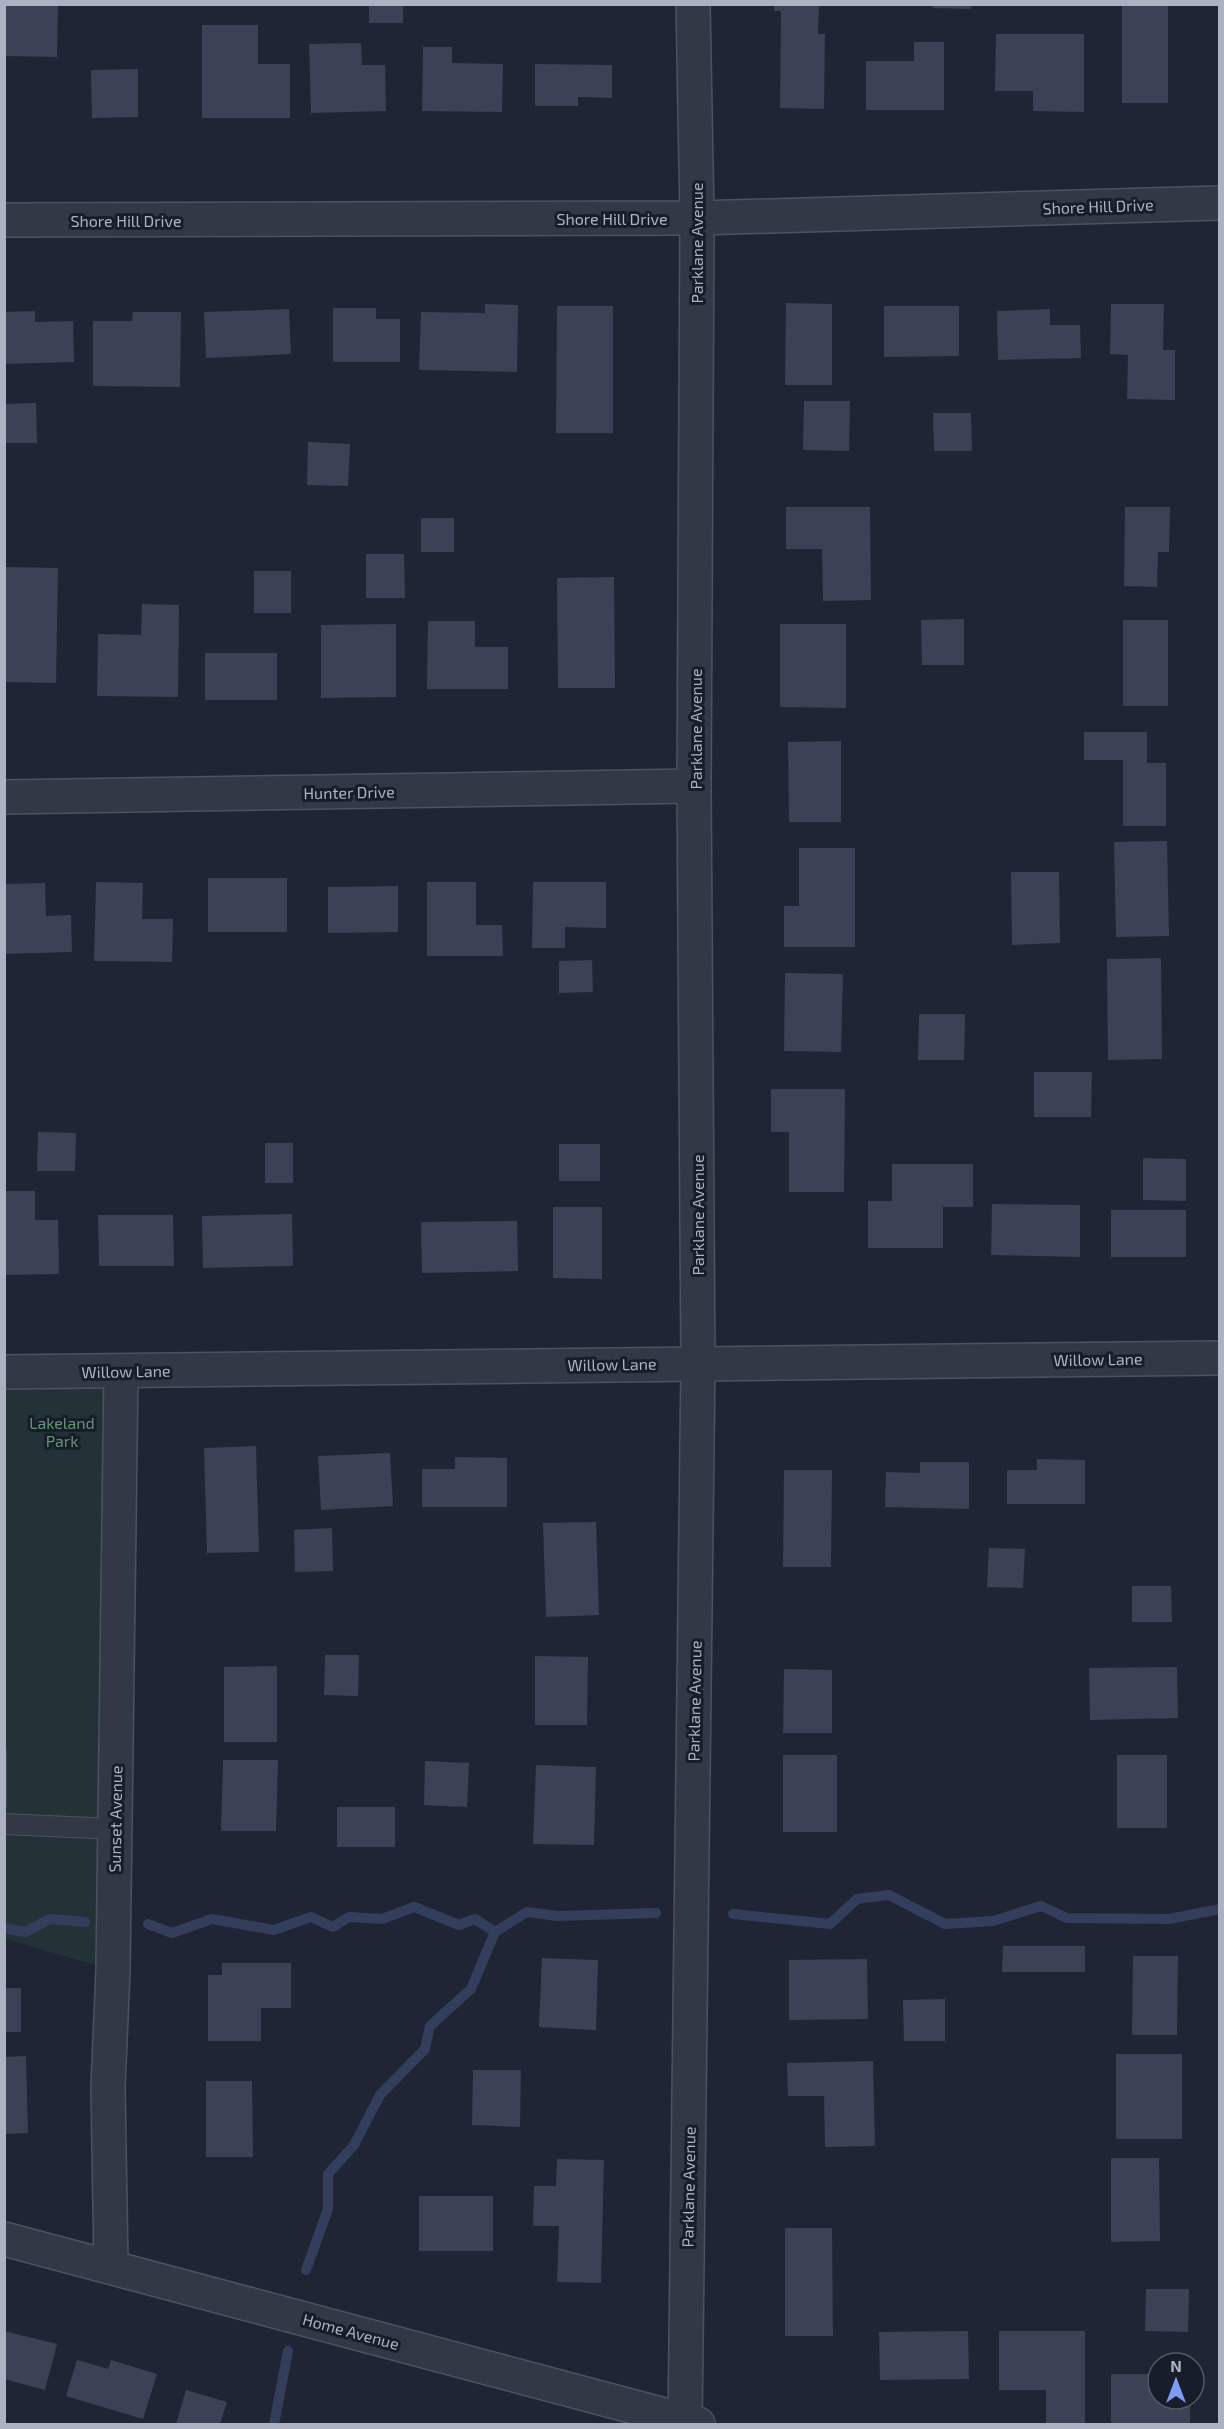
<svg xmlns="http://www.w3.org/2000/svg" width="1224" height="2429" font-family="'Exo 2',sans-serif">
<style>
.green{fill:#223237}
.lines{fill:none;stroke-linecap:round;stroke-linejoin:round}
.stream{stroke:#333e5d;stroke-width:10}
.building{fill:#3b4256}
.service-casing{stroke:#4d5261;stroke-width:22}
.minor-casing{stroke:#4d5261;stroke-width:36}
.service{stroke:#333846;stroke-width:20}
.minor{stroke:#333846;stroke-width:33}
.labels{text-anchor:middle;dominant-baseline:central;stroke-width:6;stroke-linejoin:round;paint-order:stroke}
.street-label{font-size:16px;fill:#adb2c3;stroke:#181d2a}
.park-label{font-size:16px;fill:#659277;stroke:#181d2a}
</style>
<rect width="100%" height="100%" fill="#1f2535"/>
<path class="green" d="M121 1371 113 1970 5 1939V1372Z"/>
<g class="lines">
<g class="stream">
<path d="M733 1914 830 1924 857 1899 889 1895 945 1924 993 1921 1041 1906 1067 1918 1169 1919 1220 1909"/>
<path d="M148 1924 172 1933 212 1919 274 1930 311 1917 333 1927 349 1917 382 1919 414 1907 459 1925 475 1919 495 1932"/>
<path d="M4 1928 25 1932 50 1919 85 1922"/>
<path d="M306 2270 328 2209V2174L354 2145 380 2095 425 2049 430 2026 471 1989 495 1932 527 1912 557 1916 656 1913"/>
<path d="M274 2424 288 2351"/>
</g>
</g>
<g class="building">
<path d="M4 4H58L57 57 4 56Z"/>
<rect x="369" y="4" width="34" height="19"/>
<path d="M774 4H819L818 34H825L824 109 780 108 781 11H774Z"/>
<path d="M933 4H971V9L933 8Z"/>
<rect x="1122" y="4" width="46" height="99"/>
<path d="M202 25H258V64H290V118H202Z"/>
<path d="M996 34H1084V112L1033 111V91H995Z"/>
<path d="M914 42H944V110H866V61H914Z"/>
<path d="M361 43 362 65H385L386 111 311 113 309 44Z"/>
<path d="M423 47H452V63L503 64 502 112 422 111Z"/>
<path d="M535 64 612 65V98L578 97V106H535Z"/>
<path d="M138 69V117L92 118 91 70Z"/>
<path d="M786 303 832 304V385H785Z"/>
<path d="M485 304 518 305 517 372 419 370 421 312 485 313Z"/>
<path d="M1111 304H1164L1163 350H1175V400L1127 399 1128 355 1110 354Z"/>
<path d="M557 306H613V433H556Z"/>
<path d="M884 306H959V356L884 357Z"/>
<path d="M333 308H376V319H400V362H333Z"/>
<path d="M289 309 291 354 206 358 204 312Z"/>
<path d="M1050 309V325H1080L1081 358 998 360 997 311Z"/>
<path d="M35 311V322L73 321 74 362 4 364V312Z"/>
<path d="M133 312H181L180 387 93 386V321H132Z"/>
<path d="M804 401H850L849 451 803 450Z"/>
<path d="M36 403 37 443H5V404Z"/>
<path d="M933 413H971L972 451H934Z"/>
<path d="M308 442 350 444 348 486 307 485Z"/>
<path d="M786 507H870L871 600 823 601 822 549H786Z"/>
<path d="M1125 507H1170L1169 552H1158L1157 587 1124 586Z"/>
<rect x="421" y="518" width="33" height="34"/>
<path d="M366 554H404L405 598H366Z"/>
<path d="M4 567 58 568 56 683 4 682Z"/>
<rect x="254" y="571" width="37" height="42"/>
<path d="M614 577 615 688H558L557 578Z"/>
<path d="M142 604 179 605 178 697 97 696 98 634 141 635Z"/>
<path d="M964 619V665H922L921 620Z"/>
<rect x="1123" y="620" width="45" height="86"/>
<path d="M428 621H475V647H508V689H427Z"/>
<path d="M396 624V697L321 698V625Z"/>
<path d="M780 624H846V708L780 707Z"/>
<rect x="205" y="653" width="72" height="47"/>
<path d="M1084 732H1147V763H1166V826H1123V760H1084Z"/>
<path d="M841 741V822H789L788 742Z"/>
<path d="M1167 841 1169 936 1116 937 1114 842Z"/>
<path d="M799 848H855V947H784V906H799Z"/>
<path d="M1011 872H1059L1060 943 1012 945Z"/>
<rect x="208" y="878" width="79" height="54"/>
<path d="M96 882 143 883 142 919H173L172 962 94 961Z"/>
<path d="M427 882H476V925H502L503 956H427Z"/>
<path d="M533 882H606V928L565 927V948H532Z"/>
<path d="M45 883 46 916 71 915 72 952 4 954V884Z"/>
<path d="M398 886V932L328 933V887Z"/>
<path d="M1161 958 1162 1059 1108 1060 1107 959Z"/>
<path d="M592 960 593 992 559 993V961Z"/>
<path d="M785 973 843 974 841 1052 784 1051Z"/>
<path d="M919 1014H965L964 1060H918Z"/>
<path d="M1034 1072H1092L1091 1117H1034Z"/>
<path d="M771 1089H845L844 1192H789V1132H771Z"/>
<path d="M38 1132 76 1133 75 1171H37Z"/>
<rect x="265" y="1143" width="28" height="40"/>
<rect x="559" y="1144" width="41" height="37"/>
<path d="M1143 1158 1186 1159V1201L1143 1200Z"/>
<path d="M892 1164H973V1207H943V1248H868V1201H892Z"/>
<path d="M4 1191H35V1220H58L59 1274 4 1275Z"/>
<path d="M992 1204 1080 1205V1257L991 1255Z"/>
<path d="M553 1207H602V1279L553 1278Z"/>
<rect x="1111" y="1210" width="75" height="47"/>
<path d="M292 1214 293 1266 203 1268 202 1216Z"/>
<path d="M98 1215H173L174 1266H99Z"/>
<path d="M517 1221 518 1271 422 1273 421 1222Z"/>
<path d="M256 1446 259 1552 207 1553 204 1448Z"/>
<path d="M390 1453 393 1506 321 1510 318 1456Z"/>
<path d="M455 1457 507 1458V1507H422V1469H455Z"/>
<path d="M1037 1459 1085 1460V1504H1007V1470H1037Z"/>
<path d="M920 1462H969V1509L885 1507 886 1472 920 1473Z"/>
<path d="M784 1470H832L831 1567H783Z"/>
<path d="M596 1522 599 1615 546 1617 543 1523Z"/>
<path d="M332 1528 333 1571 295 1572 294 1530Z"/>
<path d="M989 1548 1025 1549 1023 1588 987 1587Z"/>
<path d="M1132 1586H1171L1172 1622H1132Z"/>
<path d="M325 1655H359L358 1696 324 1695Z"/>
<path d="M535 1656 588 1657 587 1725H535Z"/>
<path d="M277 1666V1742H224V1667Z"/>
<path d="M1177 1667 1178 1718 1090 1720 1089 1668Z"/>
<path d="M784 1669 832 1670V1733H783Z"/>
<rect x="4" y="1749" width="3" height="58"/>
<rect x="783" y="1755" width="54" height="77"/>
<rect x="1117" y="1755" width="50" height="73"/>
<path d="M223 1760H278L276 1831H221Z"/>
<path d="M425 1761 469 1763 467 1807 424 1805Z"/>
<path d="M536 1765 596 1767 594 1845 533 1844Z"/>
<rect x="337" y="1807" width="58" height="40"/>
<path d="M1003 1946H1085V1972H1002Z"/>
<path d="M1133 1956H1178L1177 2035H1132Z"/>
<path d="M542 1958 598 1960 596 2030 539 2027Z"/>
<path d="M867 1959 868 2019 789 2020V1960Z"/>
<path d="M222 1963H291V2008H261V2041H208V1975H222Z"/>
<rect x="4" y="1988" width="17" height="44"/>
<path d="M945 1999V2041H904L903 2000Z"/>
<rect x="1116" y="2054" width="66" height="85"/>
<path d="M26 2056 28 2133 5 2134V2057Z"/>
<path d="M873 2061 875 2146 825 2147 824 2096H788L787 2063Z"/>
<path d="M473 2070H521L520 2127 472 2125Z"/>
<path d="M206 2081H252L253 2157H206Z"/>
<path d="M1111 2158H1159L1160 2241 1111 2242Z"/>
<path d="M557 2159 604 2160 601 2283 557 2282 559 2226H533L534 2186H556Z"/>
<rect x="419" y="2196" width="74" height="55"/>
<path d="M785 2228H832L833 2336H785Z"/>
<path d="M1146 2289H1189L1188 2332 1145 2331Z"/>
<path d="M4 2331 57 2344 45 2390 4 2379Z"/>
<path d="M968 2331 969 2379 880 2380 879 2332Z"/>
<path d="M999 2331H1085V2424H1046V2390H999Z"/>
<path d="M77 2360 108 2369 111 2360 157 2374 143 2419 66 2396Z"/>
<path d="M1111 2374H1158V2399H1190V2424H1111Z"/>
<path d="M186 2390 227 2402 220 2424H176Z"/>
</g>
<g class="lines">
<defs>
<path id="service" d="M4 1824 114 1829"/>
<g id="minor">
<path d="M4 220 697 218 1220 203"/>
<path d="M4 797 694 786"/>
<path d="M4 1372 1220 1358"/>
<path d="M4 2239 698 2424"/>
<path d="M111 2266 108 2087 113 1970 121 1371"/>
<path d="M685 2424 698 1363 694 786 697 218 693 4"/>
</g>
</defs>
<use href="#service" class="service-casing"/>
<use href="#minor" class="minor-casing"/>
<use href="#service" class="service"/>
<use href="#minor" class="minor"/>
</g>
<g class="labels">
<g class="street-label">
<text transform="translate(1098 206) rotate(-2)">Shore Hill Drive</text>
<text x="612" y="218">Shore Hill Drive</text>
<text x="126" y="220">Shore Hill Drive</text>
<text transform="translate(696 243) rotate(-90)">Parklane Avenue</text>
<text transform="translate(695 729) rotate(-90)">Parklane Avenue</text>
<text transform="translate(349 792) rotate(-1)">Hunter Drive</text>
<text transform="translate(697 1215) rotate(-90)">Parklane Avenue</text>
<text transform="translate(1098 1359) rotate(-1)">Willow Lane</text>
<text transform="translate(612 1364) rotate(-1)">Willow Lane</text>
<text transform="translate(126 1371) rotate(-1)">Willow Lane</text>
<text transform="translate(694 1701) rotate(-89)">Parklane Avenue</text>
<text transform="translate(115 1819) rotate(-89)">Sunset Avenue</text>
<text transform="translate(688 2187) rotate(-89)">Parklane Avenue</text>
<text transform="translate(351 2331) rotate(15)">Home Avenue</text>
</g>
<g class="park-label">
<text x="62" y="1422">Lakeland<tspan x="62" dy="18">Park</tspan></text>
</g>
</g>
<rect width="1224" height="2429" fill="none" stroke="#adb2c3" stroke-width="12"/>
<g transform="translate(1176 2381)"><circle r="28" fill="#181d2a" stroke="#545967" stroke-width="1.5"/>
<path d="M0-4.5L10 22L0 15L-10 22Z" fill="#7f9af5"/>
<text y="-9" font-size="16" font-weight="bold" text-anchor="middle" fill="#adb2c3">N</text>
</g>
</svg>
